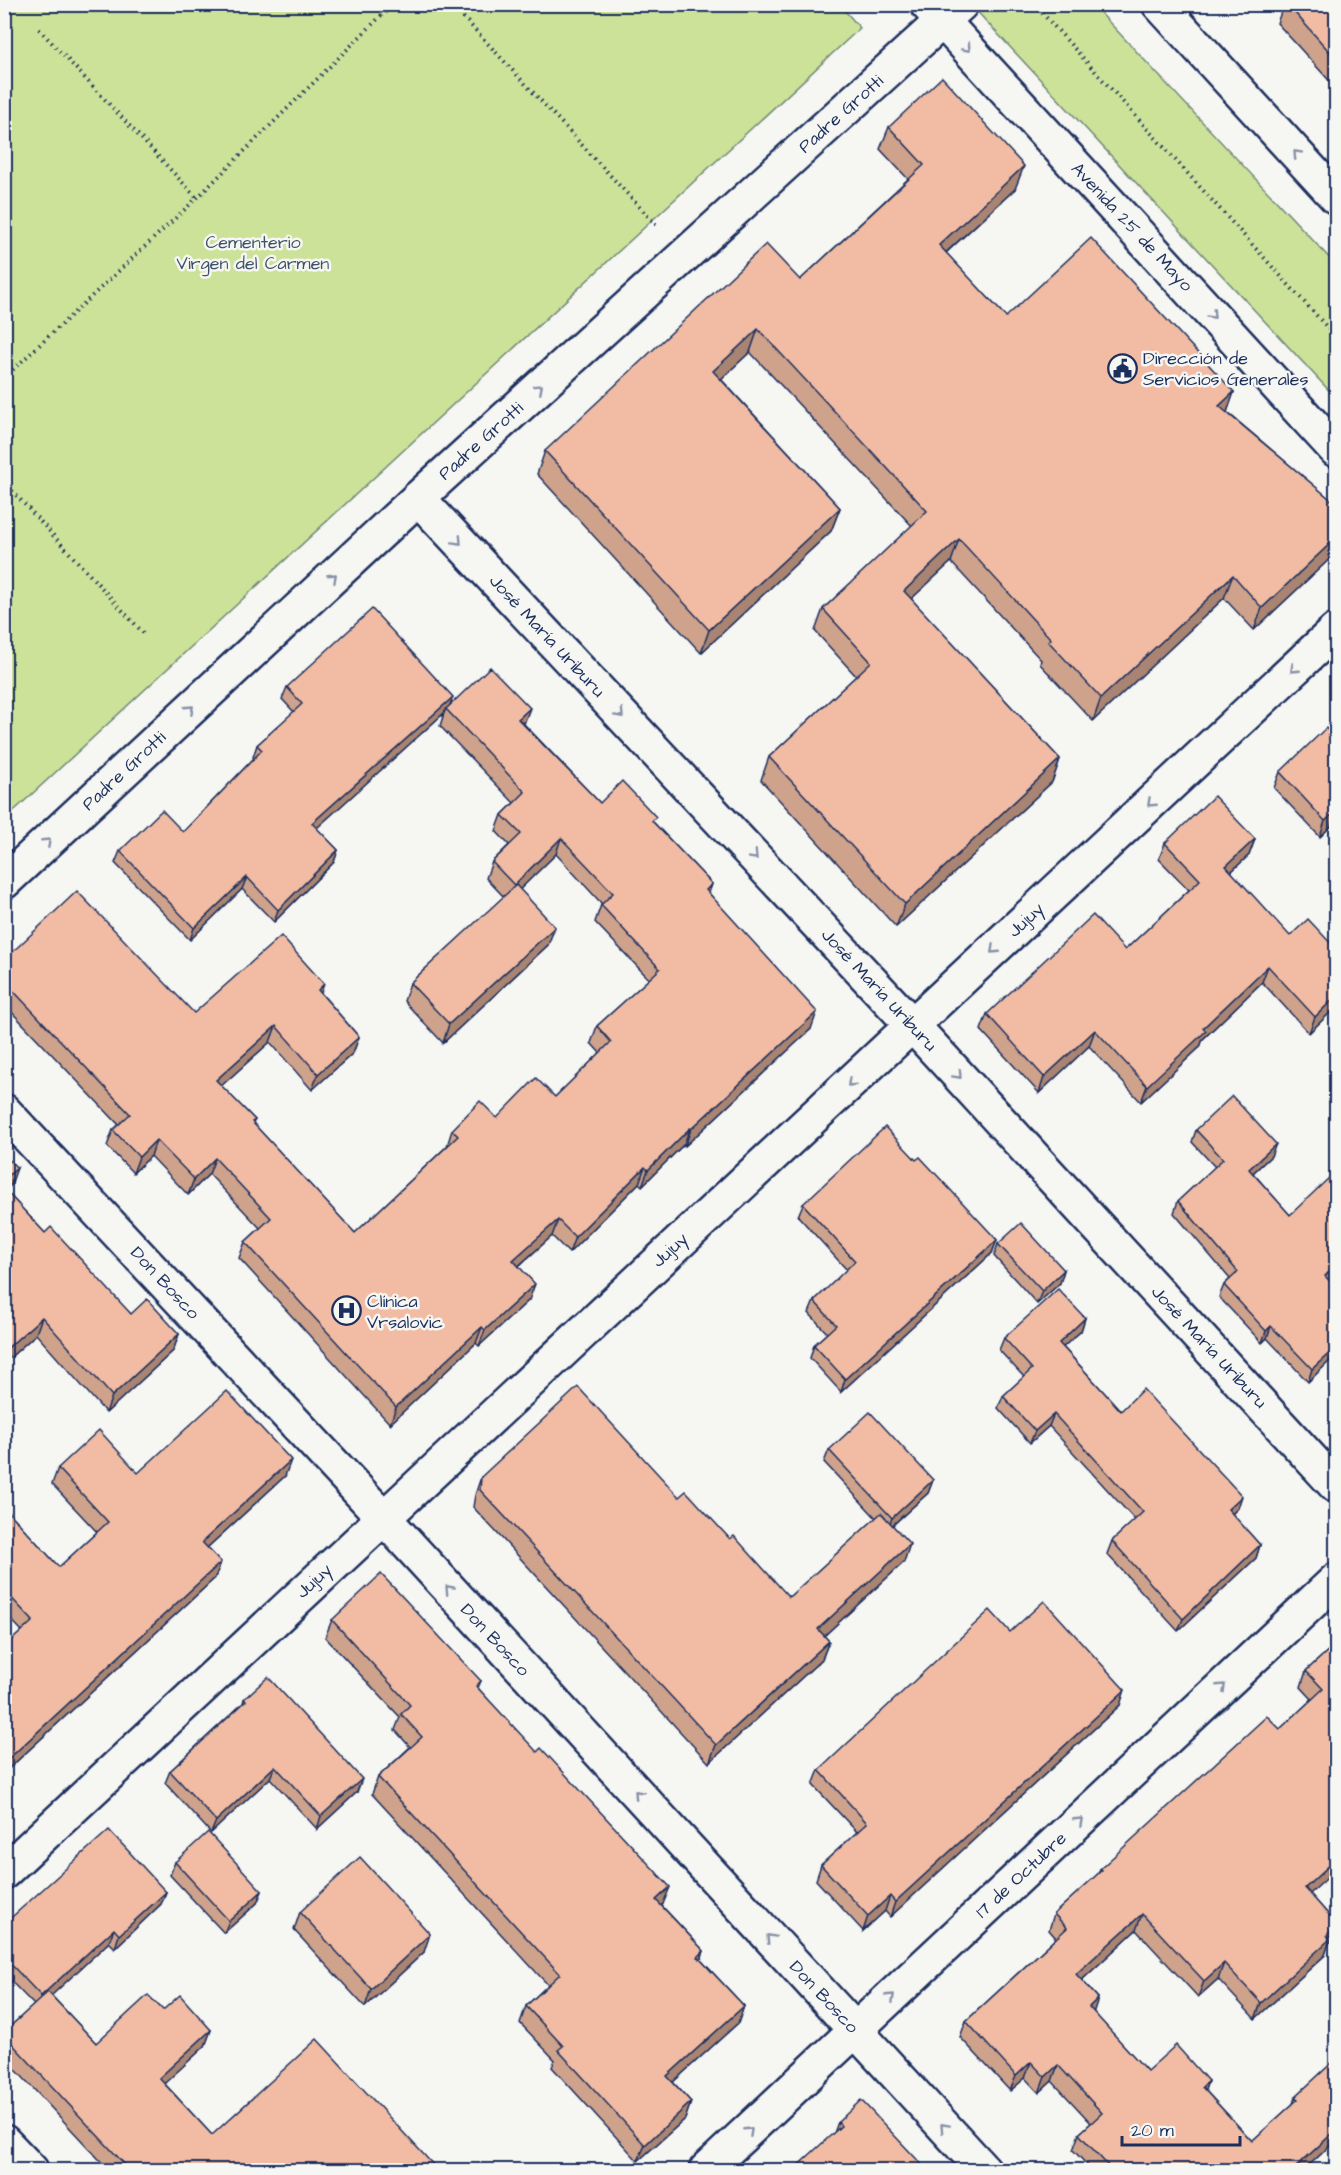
<svg xmlns="http://www.w3.org/2000/svg" width="1341" height="2175" font-family="'Architects Daughter',sans-serif">
<style>
.green{fill:#cbe298;stroke:#73887b;stroke-width:1.5}
.lines{fill:none;stroke-linecap:round;stroke-linejoin:round}
.minor-casing{stroke:#1b2f5e;stroke-width:38}
.secondary-casing{stroke:#1b2f5e;stroke-width:38}
.path{stroke:#1b2f5e;stroke-width:4;stroke-dasharray:1.5 4.5;stroke-linecap:butt}
.minor{stroke:#f6f6f2;stroke-width:33}
.secondary{stroke:#f6f6f2;stroke-width:33}
.wall{fill:#cfa28c;stroke:#1b2f5e;stroke-width:1.5}
.shaded-wall{fill:#a98472;stroke:#1b2f5e;stroke-width:1.5}
.building{fill:#f1bca3;stroke:#1b2f5e;stroke-width:1.5}
.oneway{stroke:#8892a8}
.labels{text-anchor:middle;dominant-baseline:central;stroke-width:5;stroke-linejoin:round;paint-order:stroke}
.street-label{font-size:18px;fill:#1b2f5e;stroke:#f6f6f2}
.park-label{font-size:18px;fill:#3e536a;stroke:#f6f6f2}
.poi-label{font-size:18px;fill:#1b2f5e;stroke:#f6f6f2;text-anchor:start}
</style>
<rect width="100%" height="100%" fill="#f6f6f2"/>
<filter id="ink" filterUnits="userSpaceOnUse"><feTurbulence type="fractalNoise" baseFrequency=".0167" numOctaves="2"/><feDisplacementMap in="SourceGraphic" scale="12" xChannelSelector="R" yChannelSelector="G"/><feConvolveMatrix kernelMatrix="1 2 1 2 8 2 1 2 1" color-interpolation-filters="sRGB"/></filter>
<g filter="url(#ink)">
<g class="green">
<path d="M5 4H839L860 28 5 819Z"/>
<path d="M971 5H1093L1336 265V398Z"/>
</g>
<g class="lines">
<defs>
<g id="minor">
<path d="M418 498 913 1026 1336 1486"/>
<path d="M4 882 418 498 961 4"/>
<path d="M4 1111 383 1517 984 2170"/>
<path d="M4 1872 1336 630"/>
<path d="M4 2142 31 2170"/>
<path d="M706 2170 1336 1580"/>
</g>
<g id="secondary">
<path d="M927 4 1336 450"/>
<path d="M1159 4 1336 197"/>
</g>
</defs>
<use href="#minor" class="minor-casing"/>
<use href="#secondary" class="secondary-casing"/>
<g class="path">
<path d="M451 4 659 228"/>
<path d="M1034 4 1336 337"/>
<path d="M39 29 197 198"/>
<path d="M4 378 197 198 393 4"/>
<path d="M4 482 146 636"/>
</g>
<use href="#minor" class="minor"/>
<use href="#secondary" class="secondary"/>
</g>
<g class="wall">
<path d="M1284 4H1336V88L1277 23Z"/>
<path d="M889 127 1015 189 946 253 1006 317 1234 392 1227 412 1336 504V553L1254 630 1224 598 1093 721 1040 664 1041 660 951 562 911 599 1060 759 1052 782 896 927 761 780 769 757 856 676 815 631 823 609 912 526 750 352 721 379 840 508 831 531 701 653 537 474 545 451 800 280 908 179 880 149Z"/>
<path d="M287 687 450 706 524 724 600 803 654 823 712 884 709 893 811 1029 685 1146 684 1144 642 1186 639 1183 569 1253 552 1236 519 1266 529 1300 479 1346 476 1343 390 1424 239 1258 245 1242 260 1228 209 1174 188 1195 151 1156 133 1173 107 1146 113 1130 119 1125 4 1004V960L194 1013 321 993 359 1037 353 1053 312 1090 270 1042 221 1086 255 1120 253 1123 355 1233 447 1146 452 1130 497 1118 555 1097 600 1053 591 1043 597 1026 649 979 595 922 601 905 602 904 556 854 520 889 548 945 443 1043 404 1001 410 983 504 897 486 878 492 862 509 845 496 831 502 815 514 803 440 726 444 713 316 828 338 850 334 862 274 922 242 889 190 940 115 863 120 851 183 832 254 758 253 757 257 745 294 712 282 699Z"/>
<path d="M1336 740V833L1331 826 1320 837 1274 788 1280 772Z"/>
<path d="M1255 839 1249 855 1231 872 1336 1007 1309 1033 1262 982 1203 1039 1200 1047 1141 1102 1089 1046 1039 1093 981 1030 987 1014 1125 950 1189 890 1159 859 1165 843Z"/>
<path d="M1196 1130 1271 1156 1253 1173 1290 1215 1336 1180V1268L1333 1276 1329 1280 1336 1355 1308 1382 1267 1338 1262 1343 1219 1297 1224 1285 1230 1279 1174 1213 1178 1201 1215 1167 1192 1142Z"/>
<path d="M4 1154 11 1185 5 1190 45 1233 131 1314 179 1334 173 1351 106 1413 36 1334 4 1363Z"/>
<path d="M916 1160 997 1240 992 1253 841 1392 810 1358 814 1345 827 1333 809 1313 814 1301 847 1270 798 1216 803 1204Z"/>
<path d="M998 1244 1064 1270 1060 1283 1037 1304 994 1256Z"/>
<path d="M1085 1318 1081 1331 1063 1347 1121 1411 1238 1508 1232 1514 1260 1545 1256 1558 1178 1631 1107 1554 1112 1541 1135 1520 1049 1426 1030 1443 998 1408 1003 1396 1024 1377 999 1350 1004 1338Z"/>
<path d="M829 1450 933 1480 928 1493 893 1525 904 1562 824 1636 829 1641 822 1659 709 1763 473 1507 475 1495 481 1477 679 1497 730 1539 789 1597 876 1518 824 1462Z"/>
<path d="M58 1468 138 1473 285 1476 207 1548 215 1578 4 1773V1647L22 1631 4 1612V1507L59 1567 97 1532 52 1484Z"/>
<path d="M332 1620 481 1681 478 1688 663 1904 662 1906 704 1951 701 1960 744 2006 738 2023 673 2082 691 2102 685 2119 638 2161 552 2067 555 2060 520 2023 526 2006 548 1985 372 1794 378 1777 410 1747 395 1730 400 1717 325 1637Z"/>
<path d="M1010 1632 1120 1705 890 1917 885 1911 863 1931 816 1880 821 1865 857 1832 813 1785 819 1770Z"/>
<path d="M1331 1648 1310 1894 1336 1923V1928L1332 1940 1329 1943 1325 1955 1255 2019 1218 1979 1198 1997 1136 1930 1082 1980 1098 1998 1093 2012 1147 2071 1208 2081 1205 2090 1252 2141 1293 2104 1295 2097 1336 2140 1304 2170H1092L1073 2150 1079 2134 1091 2123 1052 2081 1039 2093 1025 2078 1010 2091 960 2037 966 2021 1056 1938 1049 1930 1054 1914 1098 1874 1100 1869 1280 1729 1312 1699 1301 1687 1306 1671Z"/>
<path d="M244 1699 357 1792 317 1829 270 1778 211 1833 165 1783 170 1771 243 1703Z"/>
<path d="M175 1862 262 1891 257 1903 224 1933 170 1875Z"/>
<path d="M166 1892 161 1904 115 1948 109 1942 51 1995 96 2043 163 2010 211 2030 205 2046 164 2083 212 2135 438 2170H109L4 2057V2032L34 2005 4 1974V1924Z"/>
<path d="M300 1912 424 1952 365 2007 294 1930Z"/>
<path d="M838 2122 927 2170 834 2133Z"/>
</g>
<g class="shaded-wall">
<path d="M1024 166 1015 189 930 267 939 245Z"/>
<path d="M758 329 750 352 705 394 713 371Z"/>
<path d="M1234 392 1226 415 1219 406Z"/>
<path d="M840 508 831 531 701 653 709 630Z"/>
<path d="M1336 538V553L1254 630 1262 608Z"/>
<path d="M959 539 951 562 895 614 904 591Z"/>
<path d="M1233 575 1224 598 1093 721 1101 698Z"/>
<path d="M453 697 448 710 446 709 444 713 308 836 312 823Z"/>
<path d="M530 708 524 724 518 719Z"/>
<path d="M1060 759 1052 782 896 927 905 904Z"/>
<path d="M1336 811 1331 826 1320 837 1325 821Z"/>
<path d="M561 838 556 854 508 901 514 885Z"/>
<path d="M1255 839 1249 855 1220 882 1226 866Z"/>
<path d="M338 850 334 862 274 922 278 910Z"/>
<path d="M247 877 242 889 190 940 194 928Z"/>
<path d="M712 884 706 900V890Z"/>
<path d="M555 927 548 945 443 1043 449 1024Z"/>
<path d="M1268 966 1262 982 1203 1039 1200 1047 1141 1102 1147 1086 1203 1028Z"/>
<path d="M324 984 318 1001V990Z"/>
<path d="M1336 996V1007L1309 1033 1315 1017Z"/>
<path d="M817 1012 811 1029 685 1146 691 1129Z"/>
<path d="M276 1026 270 1042 210 1096 216 1080Z"/>
<path d="M1095 1030 1089 1046 1039 1093 1044 1077Z"/>
<path d="M359 1037 353 1053 312 1090 318 1074Z"/>
<path d="M690 1128 684 1144 642 1186 648 1170Z"/>
<path d="M156 1140 151 1156 133 1173 139 1157Z"/>
<path d="M1276 1144 1271 1156 1244 1181 1249 1169Z"/>
<path d="M215 1158 209 1174 188 1195 194 1179Z"/>
<path d="M645 1167 639 1183 569 1253 575 1237Z"/>
<path d="M17 1168 11 1185 4 1191V1179Z"/>
<path d="M558 1220 552 1236 507 1276 513 1260Z"/>
<path d="M997 1240 992 1253 841 1392 845 1379Z"/>
<path d="M1336 1254V1262L1328 1270 1332 1258Z"/>
<path d="M1336 1265 1333 1276 1321 1288 1325 1276Z"/>
<path d="M1064 1270 1060 1283 1037 1304 1042 1291Z"/>
<path d="M535 1284 529 1300 479 1346 485 1330Z"/>
<path d="M42 1317 36 1334 4 1363V1351Z"/>
<path d="M1085 1318 1081 1331 1054 1355 1059 1343Z"/>
<path d="M1271 1326 1267 1338 1262 1343 1266 1331Z"/>
<path d="M482 1327 476 1343 390 1424 396 1407Z"/>
<path d="M179 1334 173 1351 106 1413 112 1396Z"/>
<path d="M1336 1347V1355L1308 1382 1312 1369Z"/>
<path d="M1054 1414 1049 1426 1030 1443 1035 1431Z"/>
<path d="M291 1460 285 1476 196 1558 202 1542Z"/>
<path d="M933 1480 928 1493 887 1530 892 1518Z"/>
<path d="M1242 1496 1238 1508 1223 1522 1228 1509Z"/>
<path d="M910 1544 904 1562 812 1647 818 1629Z"/>
<path d="M1260 1545 1256 1558 1178 1631 1183 1619Z"/>
<path d="M221 1562 215 1578 4 1773V1763Z"/>
<path d="M829 1641 822 1659 709 1763 716 1745Z"/>
<path d="M1125 1690 1120 1705 890 1917 895 1902Z"/>
<path d="M275 1766 270 1778 211 1833 216 1821Z"/>
<path d="M362 1779 357 1792 317 1829 321 1816Z"/>
<path d="M1336 1859V1870L1299 1904 1305 1888Z"/>
<path d="M670 1887 663 1904 650 1916 656 1900Z"/>
<path d="M262 1891 257 1903 224 1933 229 1921Z"/>
<path d="M166 1892 161 1904 115 1948 119 1935Z"/>
<path d="M890 1896 885 1911 863 1931 868 1916Z"/>
<path d="M1142 1914 1136 1930 1071 1990 1076 1974Z"/>
<path d="M1336 1925 1332 1940 1329 1943 1325 1955 1255 2019 1261 2003Z"/>
<path d="M114 1929 109 1942 37 2009 41 1996Z"/>
<path d="M430 1934 424 1952 365 2007 371 1989Z"/>
<path d="M704 1951 698 1968V1957Z"/>
<path d="M1224 1963 1218 1979 1198 1997 1204 1981Z"/>
<path d="M1098 1998 1093 2014 1089 2007Z"/>
<path d="M744 2006 738 2023 661 2093 667 2076Z"/>
<path d="M211 2030 205 2046 153 2094 159 2078Z"/>
<path d="M1031 2062 1025 2078 1010 2091 1016 2076Z"/>
<path d="M1058 2065 1052 2081 1039 2093 1045 2077Z"/>
<path d="M1208 2081 1202 2097V2087Z"/>
<path d="M691 2102 685 2119 638 2161 645 2145Z"/>
<path d="M1336 2130V2140L1304 2170H1294L1295 2168Z"/>
</g>
<g class="building">
<path d="M1287 4H1336V59Z"/>
<path d="M942 77 1024 166 939 245 1006 317 1091 238 1234 392 1219 406 1336 504V538L1262 608 1233 575 1101 698 1048 641 1051 639 959 539 904 591 1060 759 905 904 769 757 871 662 823 609 927 511 758 329 713 371 840 508 709 630 545 451 766 244 800 280 924 165 889 127Z"/>
<path d="M372 609 453 697 312 823 338 850 278 910 247 877 194 928 120 851 162 810 183 832 262 750 257 745 302 704 287 687Z"/>
<path d="M490 667 530 708 518 719 600 803 622 781 656 817 652 821 712 884 706 890 817 1012 691 1129 690 1128 648 1170 645 1167 575 1237 558 1220 513 1260 535 1284 485 1330 482 1327 396 1407 245 1242 271 1218 215 1158 194 1179 156 1140 139 1157 113 1130 130 1114 4 981V960L77 891 194 1013 281 936 324 984 318 990 359 1037 318 1074 276 1026 216 1080 255 1120 252 1122 355 1233 458 1136 452 1130 480 1101 497 1118 536 1078 555 1097 611 1042 597 1026 660 969 601 905 613 893 561 838 514 885 492 862 521 834 502 815 525 792 446 709Z"/>
<path d="M1326 728 1336 740V811L1325 821 1280 772Z"/>
<path d="M1214 796 1255 839 1226 866 1290 936 1308 919 1336 949V996L1315 1017 1268 966 1203 1028 1206 1031 1147 1086 1095 1030 1044 1077 987 1014 1093 915 1125 950 1200 880 1165 843Z"/>
<path d="M516 885 555 927 449 1024 410 983Z"/>
<path d="M1232 1096 1276 1144 1249 1169 1290 1215 1332 1175 1336 1180V1254L1332 1258 1336 1263V1265L1325 1276 1336 1288V1347L1312 1369 1271 1326 1266 1331 1224 1285 1238 1272 1178 1201 1223 1159 1196 1130Z"/>
<path d="M885 1127 916 1160 920 1157 997 1240 845 1379 814 1345 836 1325 814 1301 855 1261 803 1204Z"/>
<path d="M4 1154 17 1168 4 1179Z"/>
<path d="M4 1189 45 1233 51 1227 131 1314 147 1299 179 1334 112 1396 42 1317 4 1351Z"/>
<path d="M1021 1223 1064 1270 1042 1291 998 1244Z"/>
<path d="M1058 1289 1085 1318 1059 1343 1121 1411 1143 1389 1242 1496 1228 1509 1260 1545 1183 1619 1112 1541 1143 1512 1054 1414 1035 1431 1003 1396 1032 1369 1004 1338Z"/>
<path d="M578 1387 679 1497 686 1491 730 1539 734 1536 789 1597 881 1513 910 1544 818 1629 829 1641 716 1745 480 1490 481 1477Z"/>
<path d="M227 1391 291 1460 202 1542 221 1562 4 1763V1647L33 1621 4 1590V1507L59 1567 108 1522 58 1468 99 1430 138 1473Z"/>
<path d="M870 1412 933 1480 892 1518 829 1450Z"/>
<path d="M381 1574 481 1681 476 1686 537 1752 541 1748 670 1887 656 1900 704 1951 698 1957 744 2006 667 2076 691 2102 645 2145 558 2050 563 2046 526 2006 560 1974 378 1777 422 1737 401 1714 410 1705 332 1620Z"/>
<path d="M1044 1601 1125 1690 895 1902 890 1896 868 1916 821 1865 867 1823 819 1770 990 1610 1010 1632Z"/>
<path d="M1331 1648 1336 1654V1859L1305 1888 1336 1923V1925L1327 1935 1330 1939 1261 2003 1224 1963 1204 1981 1142 1914 1076 1974 1098 1998 1089 2007 1147 2071 1176 2045 1208 2081 1202 2087 1252 2141 1298 2099 1295 2097 1336 2059V2130L1295 2168 1298 2170H1112L1079 2134 1102 2113 1058 2065 1045 2077 1031 2062 1016 2076 966 2021 1067 1928 1054 1914 1102 1870 1100 1869 1267 1716 1280 1729 1323 1689 1306 1671Z"/>
<path d="M268 1677 362 1779 321 1816 275 1766 216 1821 170 1771 246 1701 244 1699Z"/>
<path d="M109 1830 166 1892 119 1935 114 1929 41 1996 4 1957V1924Z"/>
<path d="M208 1832 262 1891 229 1921 175 1862Z"/>
<path d="M360 1857 430 1934 371 1989 300 1912Z"/>
<path d="M48 1992 96 2043 148 1995 163 2010 180 1995 211 2030 159 2078 212 2135 317 2039 438 2170H130L4 2035V2032Z"/>
<path d="M861 2100 927 2170H793L841 2126 838 2122Z"/>
</g>
<defs><path id="oneway-chevron" d="M-2-3.5L2.5 0L-2 3.5" fill="none" stroke-width="1.6" stroke-linecap="round" stroke-linejoin="round" transform="scale(1.5)"/></defs>
<g class="oneway">
<use href="#oneway-chevron" transform="translate(967 48) rotate(47)"/>
<use href="#oneway-chevron" transform="translate(1297 154) rotate(-133)"/>
<use href="#oneway-chevron" transform="translate(1212 315) rotate(47)"/>
<use href="#oneway-chevron" transform="translate(539 388) rotate(-42)"/>
<use href="#oneway-chevron" transform="translate(458 541) rotate(47)"/>
<use href="#oneway-chevron" transform="translate(333 577) rotate(-43)"/>
<use href="#oneway-chevron" transform="translate(1294 669) rotate(137)"/>
<use href="#oneway-chevron" transform="translate(190 709) rotate(-43)"/>
<use href="#oneway-chevron" transform="translate(620 714) rotate(47)"/>
<use href="#oneway-chevron" transform="translate(1151 803) rotate(137)"/>
<use href="#oneway-chevron" transform="translate(47 842) rotate(-43)"/>
<use href="#oneway-chevron" transform="translate(754 856) rotate(47)"/>
<use href="#oneway-chevron" transform="translate(994 950) rotate(137)"/>
<use href="#oneway-chevron" transform="translate(958 1075) rotate(47)"/>
<use href="#oneway-chevron" transform="translate(851 1083) rotate(137)"/>
<use href="#oneway-chevron" transform="translate(449 1589) rotate(-133)"/>
<use href="#oneway-chevron" transform="translate(1222 1687) rotate(-43)"/>
<use href="#oneway-chevron" transform="translate(638 1794) rotate(-133)"/>
<use href="#oneway-chevron" transform="translate(1079 1821) rotate(-43)"/>
<use href="#oneway-chevron" transform="translate(770 1938) rotate(-133)"/>
<use href="#oneway-chevron" transform="translate(891 1997) rotate(-43)"/>
<use href="#oneway-chevron" transform="translate(944 2127) rotate(-133)"/>
<use href="#oneway-chevron" transform="translate(749 2131) rotate(-43)"/>
</g>
</g>
<defs>
<symbol id="civic-ring" viewBox="-11 -11 22 22"><circle r="9.5" fill="#f6f6f2" stroke="#1b2f5e" stroke-width="1.5"/><path d="M-.6-6.5H3V-4.5H.6V-3L4-1V1h2V6H-6V1h2V-1L-.6-3ZM-1.2 2.5V6h2.4V2.5Z" fill="#1b2f5e"/></symbol>
<symbol id="hospital-ring" viewBox="-11 -11 22 22"><circle r="9.5" fill="#f6f6f2" stroke="#1b2f5e" stroke-width="1.5"/><path d="M-5-5h3v3.5h4V-5h3V5h-3V1.5h-4V5h-3Z" fill="#1b2f5e"/></symbol>
</defs>
<g fill-rule="evenodd">
<use href="#civic-ring" x="1106" y="352" width="33" height="33"/>
<use href="#hospital-ring" x="330" y="1294" width="33" height="33"/>
</g>
<g class="labels">
<g class="street-label">
<text transform="translate(841 114) rotate(-42)">Padre Grotti</text>
<text transform="translate(1132 227) rotate(47)">Avenida 25 de Mayo</text>
<text transform="translate(481 441) rotate(-42)">Padre Grotti</text>
<text transform="translate(547 636) rotate(47)">José María Uriburu</text>
<text transform="translate(124 771) rotate(-43)">Padre Grotti</text>
<text transform="translate(1026 920) rotate(-43)">Jujuy</text>
<text transform="translate(879 990) rotate(47)">José María Uriburu</text>
<text transform="translate(670 1250) rotate(-43)">Jujuy</text>
<text transform="translate(165 1283) rotate(47)">Don Bosco</text>
<text transform="translate(1209 1347) rotate(47)">José María Uriburu</text>
<text transform="translate(314 1581) rotate(-43)">Jujuy</text>
<text transform="translate(495 1640) rotate(47)">Don Bosco</text>
<text transform="translate(1021 1875) rotate(-43)">17 de Octubre</text>
<text transform="translate(824 1997) rotate(47)">Don Bosco</text>
</g>
<g class="park-label">
<text x="253" y="242">Cementerio<tspan x="253" dy="21">Virgen del Carmen</tspan></text>
</g>
<g class="poi-label">
<text x="1143" y="358">Dirección de<tspan x="1143" dy="21">Servicios Generales</tspan></text>
<text x="367" y="1301">Clínica<tspan x="367" dy="21">Vrsalovic</tspan></text>
</g>
</g>
<rect width="1341" height="2175" fill="none" stroke="#f6f6f2" stroke-width="24"/>
<rect x="12" y="12" width="1317" height="2151" fill="none" stroke="#1b2f5e" stroke-width="2" filter="url(#ink)"/>
<path d="M1122 2136v9h118v-9" fill="none" stroke="#1b2f5e" stroke-width="3"/>
<text x="1131" y="2136" font-size="18" fill="#1b2f5e" stroke="#f6f6f2" stroke-width="4.5" paint-order="stroke">20 m</text>
</svg>
